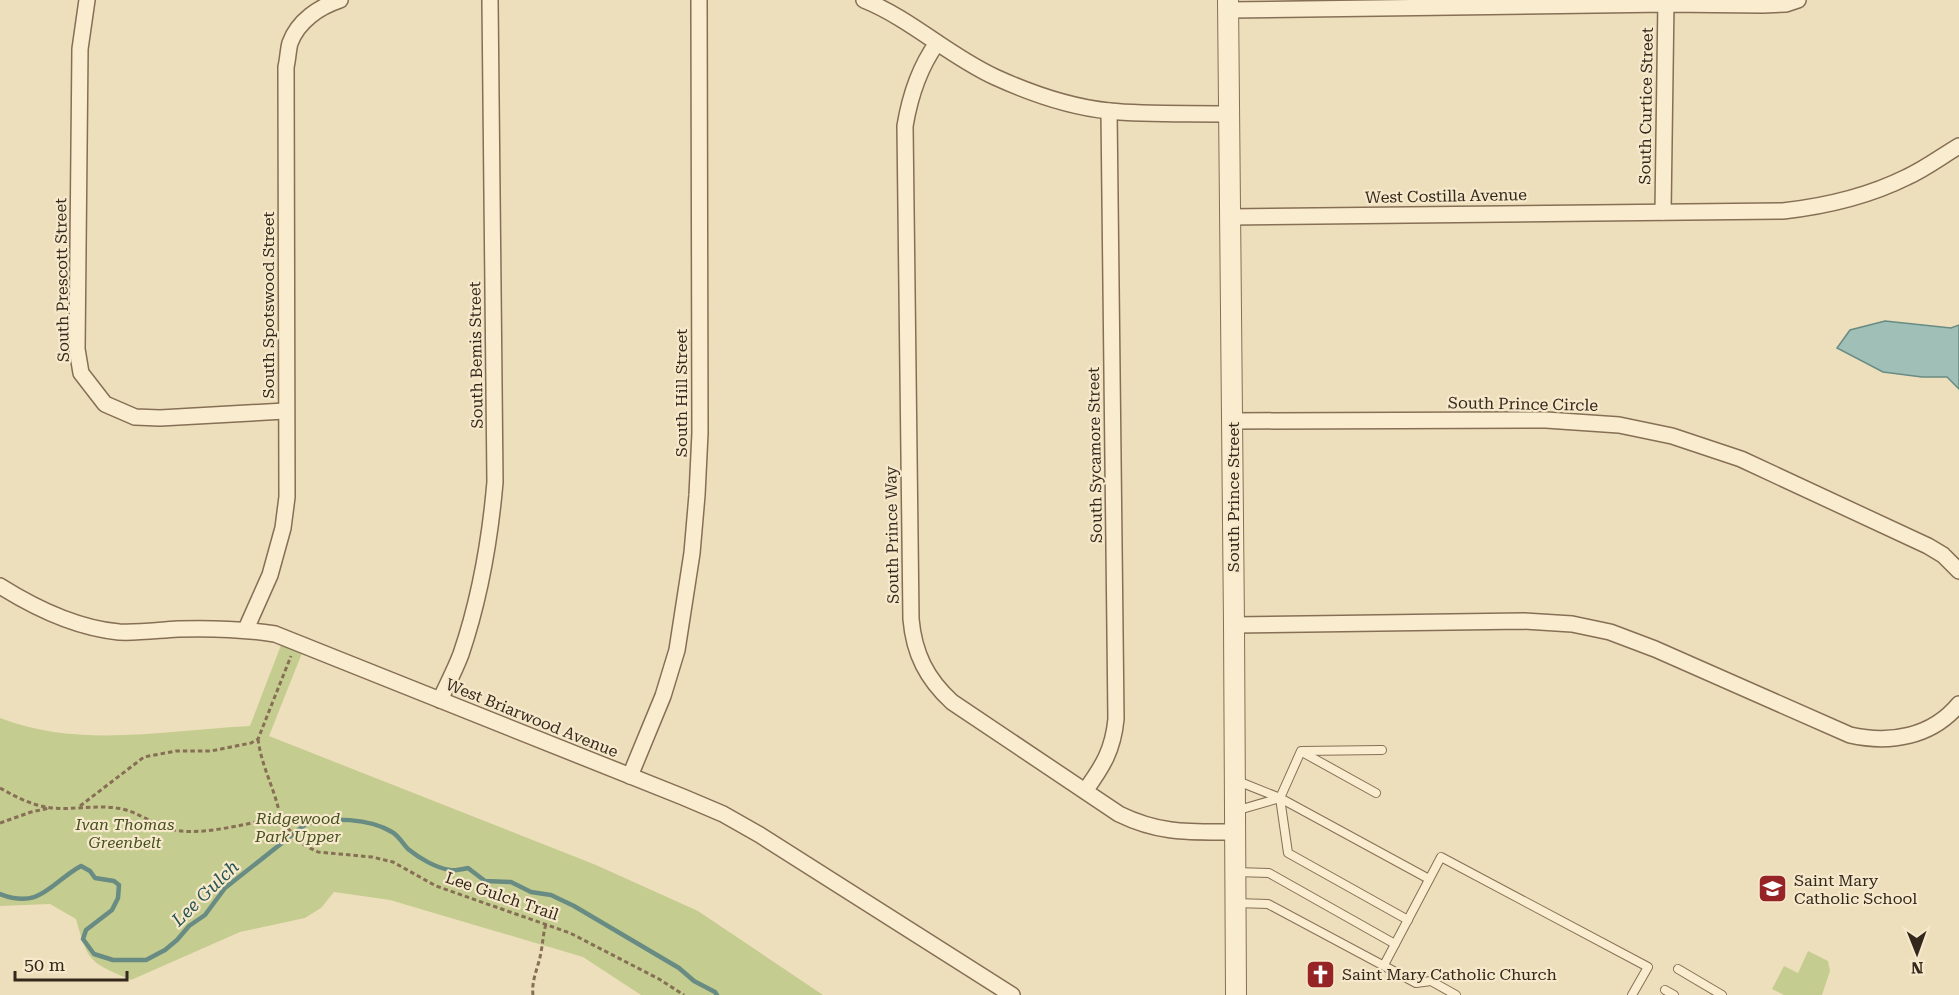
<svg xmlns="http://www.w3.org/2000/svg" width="1959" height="995" font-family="'Roboto Serif',serif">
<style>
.green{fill:#c5cc90}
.water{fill:#a0bfb6;stroke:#688c83;stroke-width:1.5}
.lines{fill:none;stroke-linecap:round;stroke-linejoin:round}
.stream{stroke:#688c83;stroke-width:4.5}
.service-casing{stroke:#866f55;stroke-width:10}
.minor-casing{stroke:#866f55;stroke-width:18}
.tertiary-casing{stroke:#866f55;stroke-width:22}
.path{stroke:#866f55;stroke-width:3;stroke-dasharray:4.5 3;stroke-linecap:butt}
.service{stroke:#f9eccf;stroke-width:8}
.minor{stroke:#f9eccf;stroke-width:15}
.tertiary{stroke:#f9eccf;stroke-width:20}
.labels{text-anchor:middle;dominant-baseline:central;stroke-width:4.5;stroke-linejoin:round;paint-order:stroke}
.street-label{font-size:16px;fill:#34271b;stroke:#f6e9cb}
.park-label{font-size:16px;font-style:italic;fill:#465121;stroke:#f6e9cb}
.poi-label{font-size:16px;fill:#34271b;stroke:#f6e9cb;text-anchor:start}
.water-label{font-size:18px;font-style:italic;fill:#295552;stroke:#f6e9cb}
</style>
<rect width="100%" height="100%" fill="#eedfbc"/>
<g class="green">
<path d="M281 645 302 653 269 736 596 865 698 911 823 995H641L583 957 390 900 334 892 321 908 305 918 240 932 131 980C90 962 88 963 76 919L50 904 0 906V718C79 749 167 730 250 726Z"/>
<path d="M1808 951 1828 961 1830 971 1822 995H1784L1772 989 1784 966 1798 973Z"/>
</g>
<path class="water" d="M1885 321 1951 328 1959 325V389L1947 377H1922L1883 372 1837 348 1850 330Z"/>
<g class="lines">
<path class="stream" d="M0 894C41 910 50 883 81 866L90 871 95 878 114 881 119 885 118 898 112 910 86 930 83 939 94 954 113 960H146L165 950 177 940 189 926 205 915 225 888 306 824C331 817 369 818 392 832 399 836 403 844 408 849 419 858 436 868 450 870 455 871 463 869 468 868L485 881 511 882 531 892 551 895 574 906 679 968 694 981 715 992 717 995"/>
<defs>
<g id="service">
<path d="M1382 750 1301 751 1280 798 1288 853 1408 920"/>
<path d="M1302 752 1376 793"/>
<path d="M1235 780 1280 798 1429 879"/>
<path d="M1235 811 1280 798"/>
<path d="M1235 872 1269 873 1395 944"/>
<path d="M1235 903 1268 904 1416 983 1431 981 1456 995"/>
<path d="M1384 965 1441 857 1648 967 1632 995"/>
<path d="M1678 969 1722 995"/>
<path d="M1665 990 1674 995"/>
</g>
<g id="minor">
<path d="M87 0 80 49 77 349 81 373 105 404 135 417 160 418 285 411"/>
<path d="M864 0C911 19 949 56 995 77 1030 93 1070 107 1109 111 1148 115 1189 113 1229 114"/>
<path d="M1228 10 1666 4 1763 5 1786 4 1798 0"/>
<path d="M937 43C919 68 910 96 905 126L911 619C914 654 927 679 952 702L1119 814C1160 834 1189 832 1234 832"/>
<path d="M1663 212 1666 0"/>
<path d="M1229 217 1783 211C1827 206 1867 197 1907 177 1925 169 1942 156 1959 146"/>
<path d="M1232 421 1546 420 1619 425 1672 436 1741 459 1928 546 1943 555 1959 571"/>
<path d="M0 586C35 608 77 628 119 632 139 633 159 630 178 629 210 628 243 629 275 634L683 797 723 814 760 835 1012 995"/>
<path d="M1234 625 1524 621 1572 624 1610 632 1655 649 1850 735C1890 744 1932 737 1959 704"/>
<path d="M246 629 270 575 283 528 287 497 286 67C288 59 288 50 290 43 298 21 319 7 340 0"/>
<path d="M440 700C447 685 455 670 461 654 480 598 490 540 495 482L490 0"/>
<path d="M630 776 663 696 677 650 692 553 697 495 700 433 699 0"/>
<path d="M1085 791C1103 766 1113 750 1116 719L1109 111"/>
</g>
<path id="tertiary" d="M1228 0 1234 625 1236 995"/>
</defs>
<use href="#service" class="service-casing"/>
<use href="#minor" class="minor-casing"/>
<use href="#tertiary" class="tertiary-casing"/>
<g class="path">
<path d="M258 739C262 770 277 792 281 822"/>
<path d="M0 788C16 797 33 806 52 808 73 810 95 805 116 808 135 810 149 822 167 828 195 838 243 824 272 819L284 824 302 844 318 852 372 857 393 862 436 886 570 933 659 979 684 995"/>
<path d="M80 806 144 757 176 751H211L251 743 258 739 291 656"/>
<path d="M0 823 31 812 50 808"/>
<path d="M533 995C531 980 539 966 541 952 543 942 543 934 546 924"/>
</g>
<use href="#service" class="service"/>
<use href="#minor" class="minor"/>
<use href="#tertiary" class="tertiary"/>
</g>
<defs>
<symbol id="school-square" viewBox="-11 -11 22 22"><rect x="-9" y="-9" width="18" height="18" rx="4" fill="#962426" stroke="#f6e9cb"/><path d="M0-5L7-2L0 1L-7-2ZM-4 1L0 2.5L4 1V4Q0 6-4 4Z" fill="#fff"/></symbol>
<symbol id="church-square" viewBox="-11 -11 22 22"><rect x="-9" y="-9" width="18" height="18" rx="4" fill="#962426" stroke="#f6e9cb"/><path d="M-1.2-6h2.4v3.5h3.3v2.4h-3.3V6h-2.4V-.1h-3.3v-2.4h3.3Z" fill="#fff"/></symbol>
</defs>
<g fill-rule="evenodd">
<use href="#school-square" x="1756" y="872" width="33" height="33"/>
<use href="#church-square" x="1304" y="958" width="33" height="33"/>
</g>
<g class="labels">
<g class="street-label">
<text transform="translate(1646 106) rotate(-89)">South Curtice Street</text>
<text transform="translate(1446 196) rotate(-1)">West Costilla Avenue</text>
<text transform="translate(62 280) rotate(-91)">South Prescott Street</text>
<text transform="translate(268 305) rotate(-90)">South Spotswood Street</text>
<text transform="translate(476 355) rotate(-91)">South Bemis Street</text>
<text transform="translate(681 393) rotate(-90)">South Hill Street</text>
<text transform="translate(1523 404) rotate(1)">South Prince Circle</text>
<text transform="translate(1095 455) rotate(-91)">South Sycamore Street</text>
<text transform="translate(1233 497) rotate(-90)">South Prince Street</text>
<text transform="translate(892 535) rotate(-91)">South Prince Way</text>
<text transform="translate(532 718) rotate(22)">West Briarwood Avenue</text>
<text transform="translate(502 896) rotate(19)">Lee Gulch Trail</text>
</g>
<g class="park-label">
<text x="298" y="818">Ridgewood<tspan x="298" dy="18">Park Upper</tspan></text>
<text x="125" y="824">Ivan Thomas<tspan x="125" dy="18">Greenbelt</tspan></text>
</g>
<g class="poi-label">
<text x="1794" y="880">Saint Mary<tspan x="1794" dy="18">Catholic School</tspan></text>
<text x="1342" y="974">Saint Mary Catholic Church</text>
</g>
<g class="water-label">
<text transform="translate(205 893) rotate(-44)">Lee Gulch</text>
</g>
</g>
<g transform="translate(1917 953) rotate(179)" stroke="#f6e9cb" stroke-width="4.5" paint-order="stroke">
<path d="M0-4.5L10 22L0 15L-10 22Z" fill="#34271b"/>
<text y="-9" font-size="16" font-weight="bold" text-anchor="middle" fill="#34271b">N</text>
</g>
<path d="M15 971v9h112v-9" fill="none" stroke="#34271b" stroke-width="3"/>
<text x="24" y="971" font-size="18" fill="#34271b" stroke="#f6e9cb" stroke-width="4.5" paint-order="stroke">50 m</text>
</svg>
